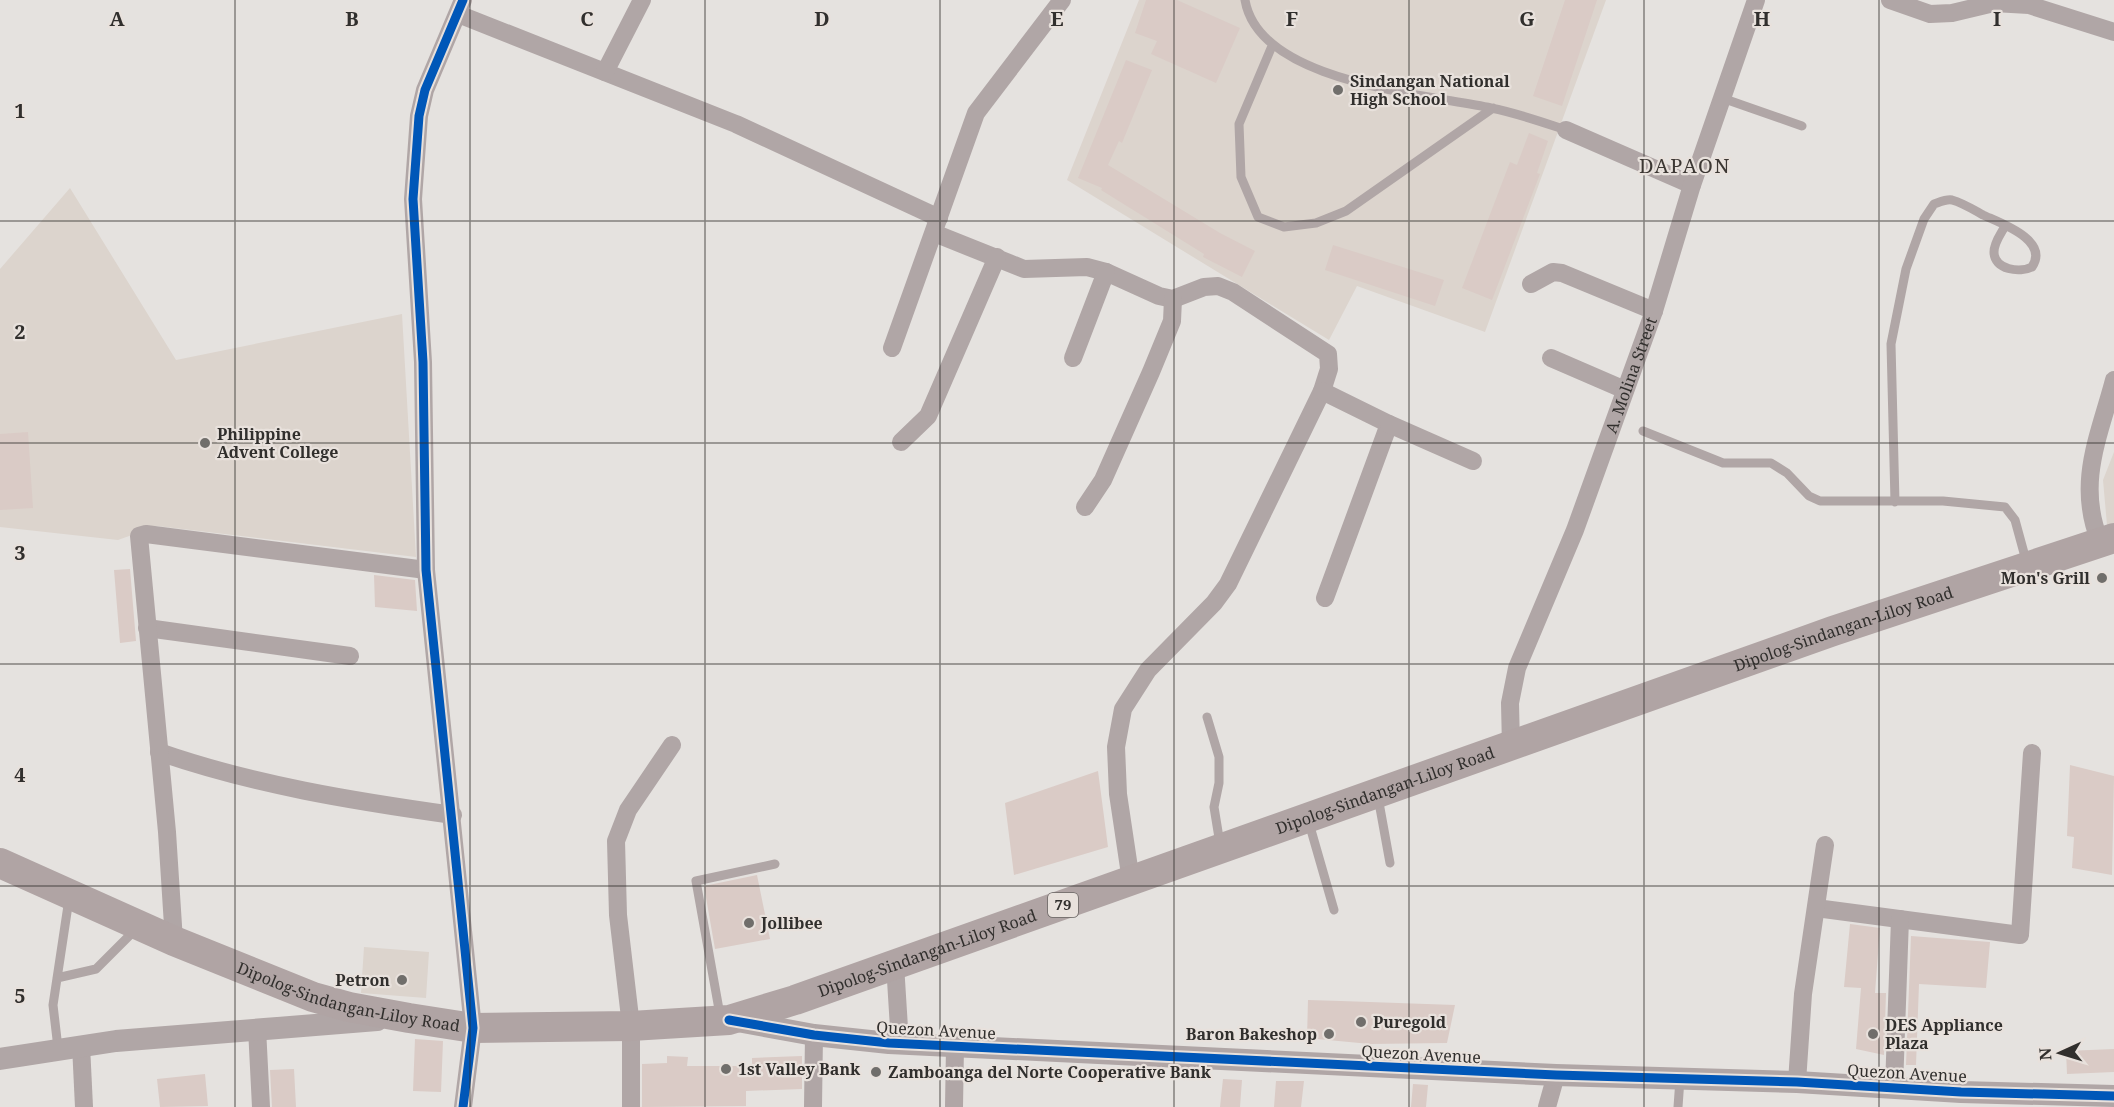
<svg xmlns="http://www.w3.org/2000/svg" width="2114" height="1107" font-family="'Noto Serif',serif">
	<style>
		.built { fill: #dcd4cd }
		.building { fill: #dacbc6 }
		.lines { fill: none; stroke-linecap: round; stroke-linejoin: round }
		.service { stroke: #b0a6a6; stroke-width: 9 }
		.minor { stroke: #b0a6a6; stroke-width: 18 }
		.tertiary { stroke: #b0a6a6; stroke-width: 22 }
		.trunk { stroke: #b0a4a4; stroke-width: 30 }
		.cycleway-casing { stroke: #e8e1dc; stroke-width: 13 }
		.cycleway { stroke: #0057b8; stroke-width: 9 }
		.grid { fill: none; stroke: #312f2d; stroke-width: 1.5; stroke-opacity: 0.55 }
		.poi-dot { fill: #706e6b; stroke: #e8e1dc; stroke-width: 2 }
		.labels { text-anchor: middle; stroke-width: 4.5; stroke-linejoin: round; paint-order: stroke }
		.shield { fill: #e8e1dc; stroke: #686462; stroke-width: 1.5 }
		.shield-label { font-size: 15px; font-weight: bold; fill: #312f2d }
		.poi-label { font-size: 16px; font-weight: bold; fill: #312f2d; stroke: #e8e1dc; text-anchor: start }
		.street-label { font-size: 16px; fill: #312f2d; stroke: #e8e1dc }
		.quarter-label { font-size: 20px; letter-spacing: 1.5px; fill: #3c3733; stroke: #e8e1dc }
		.grid-label { font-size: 20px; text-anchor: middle; font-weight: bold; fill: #312f2d; stroke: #e8e1dc; stroke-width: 4.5; stroke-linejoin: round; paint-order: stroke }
	</style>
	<rect width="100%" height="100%" fill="#e5e2df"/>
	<path class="built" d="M1139,0h467l-121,332 -128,-46 -28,54 -262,-160z
		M70,188l106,172 226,-46 14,243 -259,-31 -39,14 -118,-13v-258z
		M2114,452v71l-7,2 -4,-45z
		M364,947l65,5 -3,46 -65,-5z"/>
	<path class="building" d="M1146,0h31l63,28 -24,55 -65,-29 6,-13 -22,-8z
		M1565,0h32l-35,106 -29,-10z
		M1126,60l26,10 -30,73 -3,-2 -11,24 112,68 35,18 -13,26 -39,-20 1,-3 -103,-64 1,-2 -24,-10z
		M1529,133l19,8 -11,32 3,1 -48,126 -30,-12 48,-126 7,3z
		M1333,245l111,35 -9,26 -110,-36z
		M28,432l5,76 -33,2v-76z
		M130,569l6,72 -16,2 -6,-73z
		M374,575l41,5 2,31 -42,-4z
		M2070,765l44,11 -2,99 -40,-7 2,-31 -7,-1z
		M1098,771l10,76 -94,28 -9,-72z
		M757,875l13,64 -55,10 -11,-63z
		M1850,924l30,4 -5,65h11l-2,62 -28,-6 5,-61 -17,-1z
		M1911,936l79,6 -4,46 -67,-4 -3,81h-10z
		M1308,1000l33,1 114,4 -8,38 -77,1 -63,-6z
		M415,1039l28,2 -2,51 -28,-1z
		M2114,1049v23l-47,2 -1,-23z
		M667,1056l21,1 -1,9h65v-8l50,-2v33l-56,2v15l-104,1v-43l25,-1z
		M294,1069l2,38h-24l-2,-37z
		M205,1074l3,32 -48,1 -3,-28z
		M1223,1079l19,1 -2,27h-20z
		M1276,1081h28l-3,26h-27z
		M1413,1084l15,1 -2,22h-15z"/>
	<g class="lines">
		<path class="service" d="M1245,0c14,83 181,94 246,108 26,5 51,14 75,22
			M1272,46l-33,78 2,53 17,40 26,10 32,-4 30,-12 147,-103
			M1722,98l80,28
			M1643,431l80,32h48l16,10 22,23 11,5h123l62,6 10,13 12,44
			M1895,502l-4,-158 15,-75 18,-50 10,-15c6,-2 12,-5 18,-4 11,3 22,10 31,15 17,8 67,25 49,52 -12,6 -38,3 -38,-15 0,-10 7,-18 11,-26
			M1207,717l12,40v26l-5,24 6,37
			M1378,797l12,66
			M1309,823l25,87
			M57,978l39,-9 40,-40
			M720,1015l-24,-134 79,-17
			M58,1048l-5,-43 16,-106
			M1678,1107l2,-28"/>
		<g class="minor">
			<path d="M1890,0l40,14 22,-1 42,-10 35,2 85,27"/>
			<path d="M458,14l278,110 203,94"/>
			<path d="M605,72l37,-72"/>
			<path d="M1566,130l126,55"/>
			<path d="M934,233l90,36 63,-2 19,5 53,24 14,3 31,-12 14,-1 15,6 95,62 1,15 -7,22 -94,193 -14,19 -66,67 -25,39 -7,38 2,47 13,87"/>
			<path d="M1531,284l22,-12 9,1 92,38"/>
			<path d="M892,348l84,-235 86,-113"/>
			<path d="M1073,358l33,-86"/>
			<path d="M1551,358l74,32"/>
			<path d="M1322,391l67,33 -64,174"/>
			<path d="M1389,424l84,37"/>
			<path d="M901,442l27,-26 69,-159"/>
			<path d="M1085,507l18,-27 48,-108 21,-51 1,-22"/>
			<path d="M2100,542c-24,-59 -1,-105 14,-162"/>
			<path d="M147,628l203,28"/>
			<path id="s1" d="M1511,747l-1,-44 7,-35 58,-138 79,-219 38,-126 64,-185"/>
			<path d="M159,752c95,33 194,49 294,63"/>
			<path d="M1816,908l204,27 12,-182"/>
			<path d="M174,941l-7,-109 -28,-296 7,-2 280,36"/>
			<path d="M895,964l5,80"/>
			<path d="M257,1028l4,79"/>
			<path d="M81,1045l3,62"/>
			<path d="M1797,1082l6,-88 22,-149"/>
			<path d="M1894,1087l6,-168"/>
			<path d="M463,1107l10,-79 -47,-458 -3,-208 -10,-163 6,-83 6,-26 38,-90"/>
			<path d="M631,1107v-81l-13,-111 -2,-74 12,-31 44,-65"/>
			<path d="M813,1107l1,-72"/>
			<path d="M954,1107l1,-61"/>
			<path d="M1547,1107l9,-32"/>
		</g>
		<path class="tertiary" d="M732,1020l82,15 75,8 667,32 241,7 164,10 153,4
			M0,1059l116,-18 261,-21"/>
		<path class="trunk" id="s2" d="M0,863l174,78 139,56 36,10 60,11 64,10 158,-2 98,-6 66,-20 1038,-369 281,-93"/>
		<defs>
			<path id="cycleway" d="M729,1020l85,15 75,8 667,32 241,7 164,10 153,4
				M463,1107l10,-79 -47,-458 -3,-208 -10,-163 6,-83 6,-26 38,-90"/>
		</defs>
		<use href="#cycleway" class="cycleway-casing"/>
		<use href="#cycleway" class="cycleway"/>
	</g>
	<path class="grid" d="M235,0v1107M470,0v1107M705,0v1107M940,0v1107M1174,0v1107M1409,0v1107M1644,0v1107M1879,0v1107M0,221h2114M0,443h2114M0,664h2114M0,886h2114"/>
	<g class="poi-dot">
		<circle cx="1338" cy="90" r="6"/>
		<circle cx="205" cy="443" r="6"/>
		<circle cx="2102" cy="578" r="6"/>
		<circle cx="749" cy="923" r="6"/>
		<circle cx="402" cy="980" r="6"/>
		<circle cx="1361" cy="1022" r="6"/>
		<circle cx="1329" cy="1034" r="6"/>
		<circle cx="1873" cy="1034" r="6"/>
		<circle cx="726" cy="1069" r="6"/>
		<circle cx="876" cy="1072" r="6"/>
	</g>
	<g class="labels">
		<rect class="shield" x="1048" y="893" width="30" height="24" rx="4.5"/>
		<g class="shield-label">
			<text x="1063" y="910">79</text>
		</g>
		<g class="poi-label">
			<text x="1350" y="87">Sindangan National<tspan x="1350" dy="18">High School</tspan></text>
			<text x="217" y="440">Philippine<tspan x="217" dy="18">Advent College</tspan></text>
			<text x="2090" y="584" text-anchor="end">Mon's Grill</text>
			<text x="761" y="929">Jollibee</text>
			<text x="390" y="986" text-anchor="end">Petron</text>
			<text x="1373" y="1028">Puregold</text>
			<text x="1885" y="1031">DES Appliance<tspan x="1885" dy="18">Plaza</tspan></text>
			<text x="1317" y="1040" text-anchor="end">Baron Bakeshop</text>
			<text x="738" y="1075">1st Valley Bank</text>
			<text x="888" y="1078">Zamboanga del Norte Cooperative Bank</text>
		</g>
		<g class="street-label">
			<text dy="6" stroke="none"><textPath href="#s1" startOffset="394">A. Molina Street</textPath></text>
			<text dy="6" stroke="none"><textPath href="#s2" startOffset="1941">Dipolog-Sindangan-Liloy Road</textPath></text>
			<text dy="6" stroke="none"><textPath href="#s2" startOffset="1455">Dipolog-Sindangan-Liloy Road</textPath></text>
			<text dy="6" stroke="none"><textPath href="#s2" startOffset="969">Dipolog-Sindangan-Liloy Road</textPath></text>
			<text dy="6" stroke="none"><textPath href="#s2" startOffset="375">Dipolog-Sindangan-Liloy Road</textPath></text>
			<text transform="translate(936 1030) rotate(3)" y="6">Quezon Avenue</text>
			<text transform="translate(1421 1054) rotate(3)" y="6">Quezon Avenue</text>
			<text transform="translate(1907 1073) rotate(3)" y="6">Quezon Avenue</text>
		</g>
		<g class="quarter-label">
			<text x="1685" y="173">DAPAON</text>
		</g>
	</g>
	<g class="grid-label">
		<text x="117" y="26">A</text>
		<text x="352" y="26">B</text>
		<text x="587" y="26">C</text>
		<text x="822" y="26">D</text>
		<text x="1057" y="26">E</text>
		<text x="1292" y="26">F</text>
		<text x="1527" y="26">G</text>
		<text x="1762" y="26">H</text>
		<text x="1997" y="26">I</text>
		<text x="20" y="118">1</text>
		<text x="20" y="339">2</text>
		<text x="20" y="560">3</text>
		<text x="20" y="782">4</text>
		<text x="20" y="1003">5</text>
	</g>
	<g transform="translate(2060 1053) rotate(266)" stroke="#e8e1dc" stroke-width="4.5" paint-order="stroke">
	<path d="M0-4.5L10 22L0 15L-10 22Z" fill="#312f2d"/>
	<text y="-9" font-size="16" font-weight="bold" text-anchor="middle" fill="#312f2d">N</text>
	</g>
</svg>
